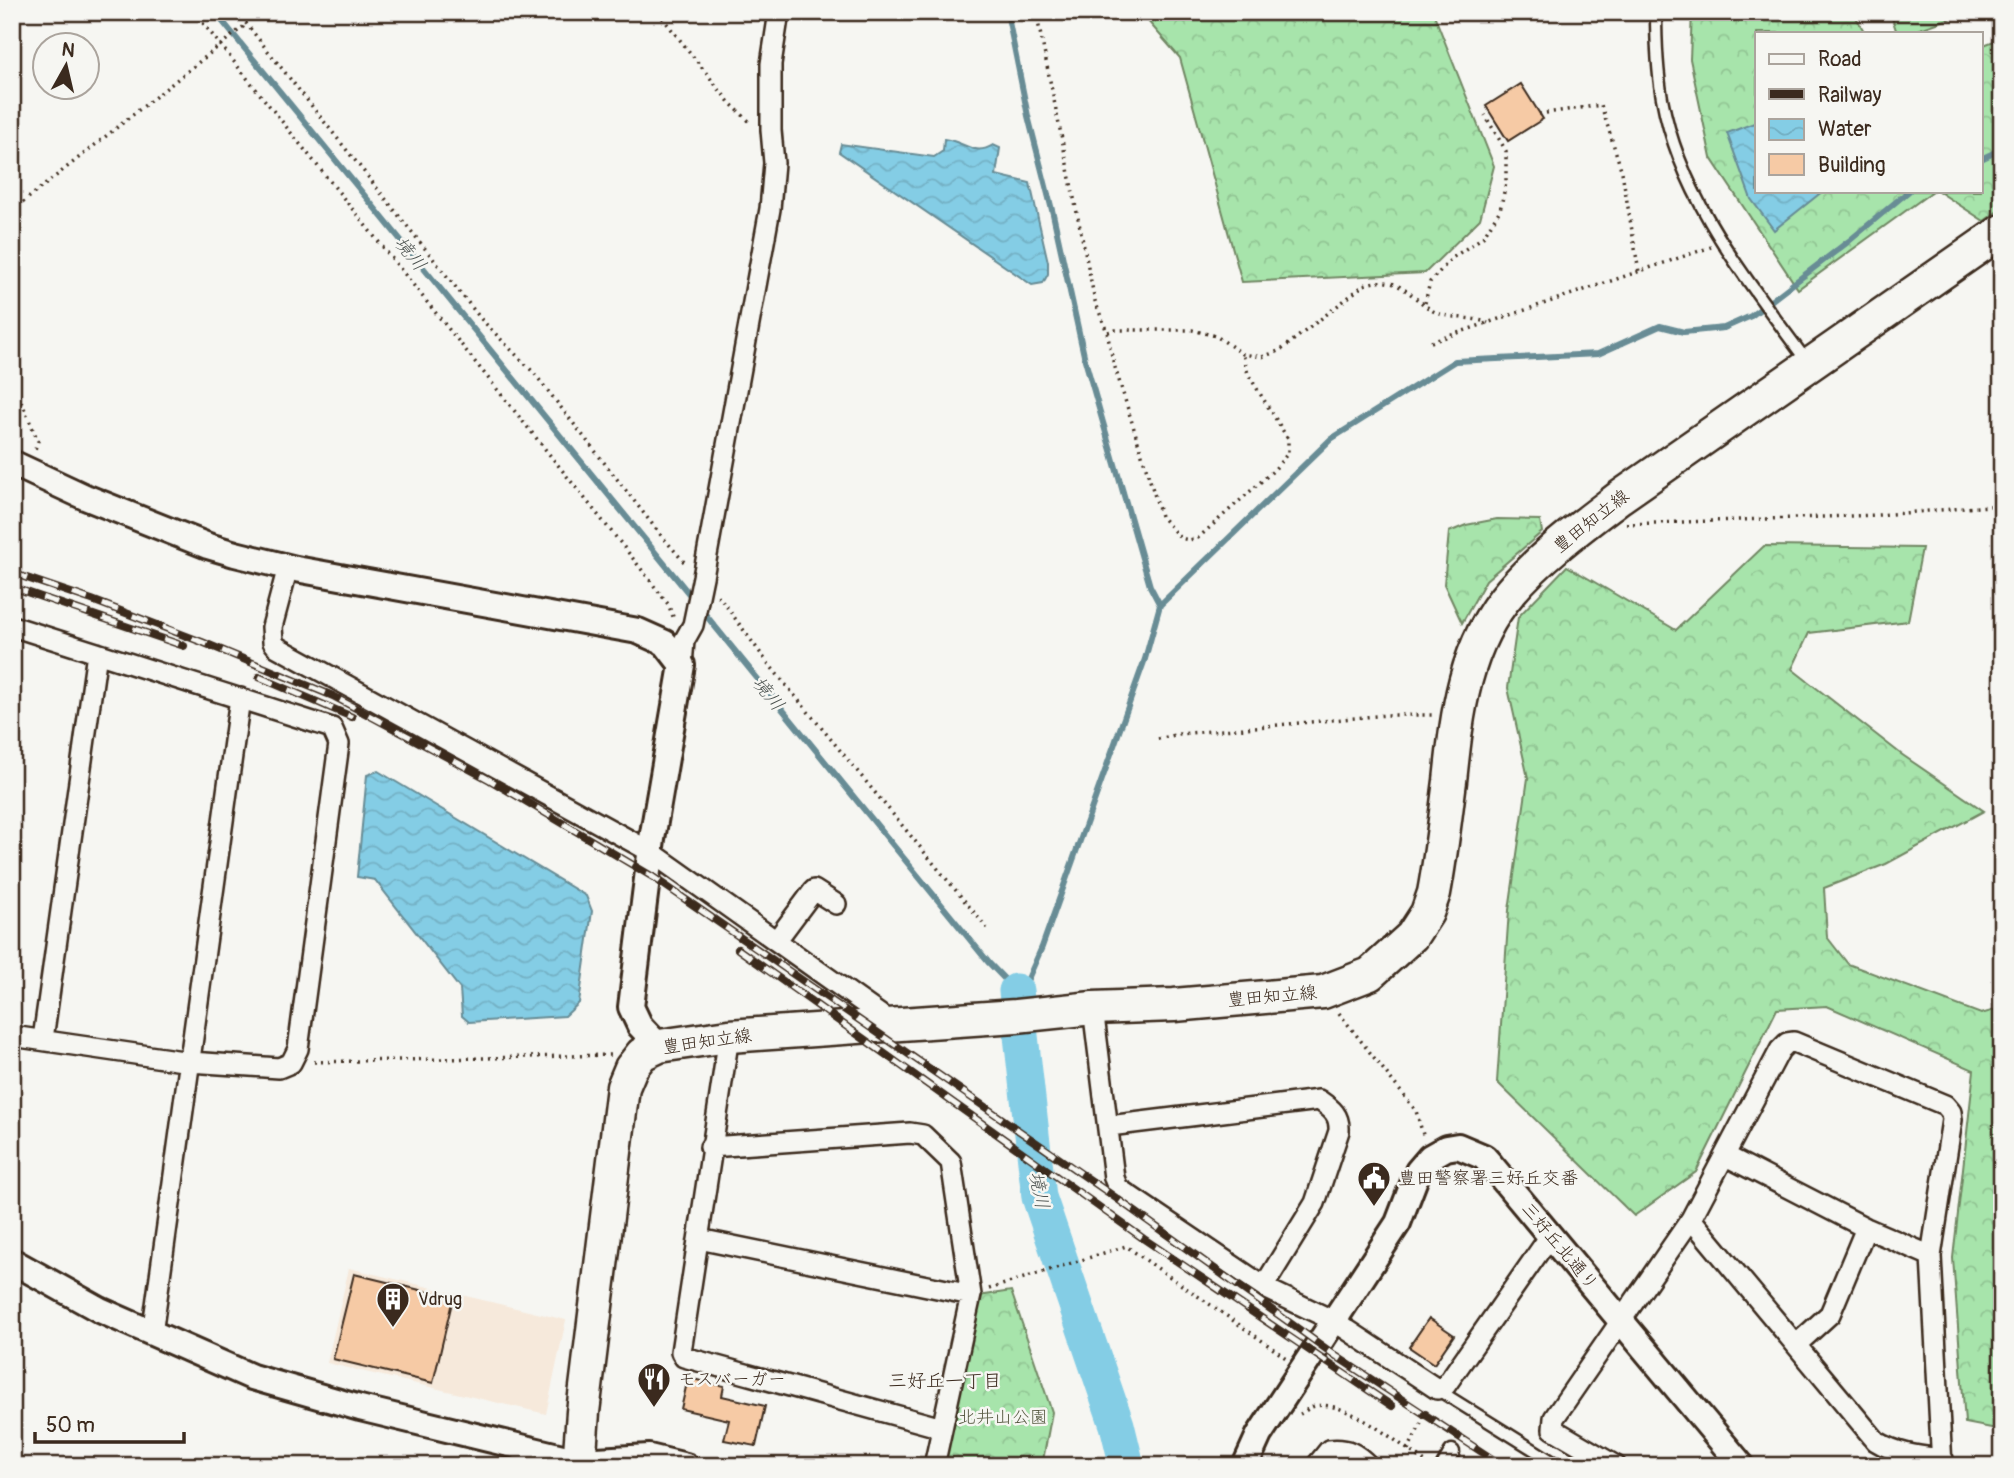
<svg xmlns="http://www.w3.org/2000/svg" width="2014" height="1478" font-family="Pangolin,'Klee One',sans-serif">
	<style>
		.built { fill: #f6e9db }
		.grass { fill: #a7e4ab; stroke: #718764; stroke-width: 2 }
		.forest { fill: url(#forest-crowns); stroke: #718764; stroke-width: 2 }
		.water { fill: url(#water-waves); stroke: #678c95; stroke-width: 2 }
		.lines { fill: none; stroke-linecap: round; stroke-linejoin: round }
		.stream { stroke: #678c95; stroke-width: 6 }
		.river { stroke: #84cde5; stroke-width: 35 }
		.building { fill: #f6caa5; stroke: #3b2a1e; stroke-width: 2 }
		.service-casing { stroke: #3b2a1e; stroke-width: 15 }
		.pedestrian-casing { stroke: #3b2a1e; stroke-width: 19 }
		.minor-casing { stroke: #3b2a1e; stroke-width: 24 }
		.tertiary-casing { stroke: #3b2a1e; stroke-width: 30 }
		.primary-casing { stroke: #3b2a1e; stroke-width: 37 }
		.path { stroke: #3b2a1e; stroke-width: 3.5; stroke-dasharray: 2 5; stroke-linecap: butt }
		.service { stroke: #f6f6f2; stroke-width: 10 }
		.pedestrian { stroke: #f6f6f2; stroke-width: 14 }
		.minor { stroke: #f6f6f2; stroke-width: 19 }
		.tertiary { stroke: #f6f6f2; stroke-width: 24 }
		.primary { stroke: #f6f6f2; stroke-width: 32 }
		.rail-casing { stroke: #3b2a1e; stroke-width: 8 }
		.rail { stroke: #f6f6f2; stroke-width: 5; stroke-dasharray: 16; stroke-linecap: butt }
		.labels { text-anchor: middle; stroke-width: 5; stroke-linejoin: round; paint-order: stroke }
		.street-label { font-size: 18px; fill: #3b2a1e; stroke: #f6f6f2 }
		.poi-label { font-size: 18px; fill: #3b2a1e; stroke: #f6f6f2; text-anchor: start }
		.park-label { font-size: 18px; fill: #565841; stroke: #f6f6f2 }
		.water-label { font-size: 19px; font-style: italic; fill: #4d5350; stroke: #f6f6f2 }
		.neighbourhood-label { font-size: 19px; fill: #3b2a1e; stroke: #f6f6f2 }
	</style>
	<defs>
		<pattern id="forest-crowns" width="20" height="18" patternUnits="userSpaceOnUse" patternTransform="scale(1.75)"><rect width="20" height="18" fill="#a7e4ab"/><path d="M2 6a3 3 0 1 1 6 0M12 15a3 3 0 1 1 6 0" fill="none" stroke="#91c493"/></pattern>
		<pattern id="water-waves" width="16" height="10" patternUnits="userSpaceOnUse" patternTransform="scale(1.75)"><rect width="16" height="10" fill="#84cde5"/><path d="M0 5q4-4 8 0t8 0" fill="none" stroke="#73b0c4"/></pattern>
	</defs>
	<rect width="100%" height="100%" fill="#f6f6f2"/>
	<filter id="ink" filterUnits="userSpaceOnUse"><feTurbulence type="fractalNoise" baseFrequency=".0143" numOctaves="2"/><feDisplacementMap in="SourceGraphic" scale="14" xChannelSelector="R" yChannelSelector="G"/><feConvolveMatrix kernelMatrix="1 2 1 2 8 2 1 2 1" color-interpolation-filters="sRGB"/></filter>
	<g filter="url(#ink)">
		<path class="built" d="M349,1268l217,52 -20,94 -219,-51z"/>
		<path class="grass" d="M1890,12h78l-59,21h-12z"/>
		<path class="forest" d="M1140,12h293l61,154 -14,53 -55,54 -183,9 -62,-224z
			M1692,12h161l12,21h-108v158h176l-135,98 -87,-131 -21,-99z
			M2002,38v170l-18,13 -46,-30h43v-145z
			M1497,519l43,1 2,12 -56,48 -24,43 -18,-39 5,-52 17,-7z
			M1764,546l158,2 -14,73 -99,12 -17,36 109,85 83,57 -98,53 -62,24 3,49 21,27 133,50 21,-6v422l-37,-7 -12,-165 21,-188 -147,-64 -50,3 -81,163 -62,44 -137,-134 12,-172 19,-132 -20,-90 10,-71 49,-51 109,64z
			M1011,1291l41,121 -10,54h-99l36,-170z"/>
		<path class="water" d="M1757,122v69h66l-49,39 -23,-31 -24,-66z
			M944,139c20,2 30,18 49,6l7,3 -4,27 34,8 18,79v12l-5,9 -11,2 -193,-133 2,-8 93,13 9,-6z
			M378,771l208,125 6,15 -13,92 -14,13 -96,6 -7,-6 -2,-27 -85,-109 -18,-3 10,-102z"/>
		<g class="lines">
			<path class="stream" d="M215,12l479,588
				M1007,12l21,104 25,98 32,146 65,226 10,19
				M1981,159l21,-10
				M700,608l289,355 27,28 11,-10 15,-34 103,-288 15,-54 171,-166 124,-78 143,-7 62,-28 24,6 40,-4 27,-12 98,-75 60,-50"/>
			<path class="river" d="M1016,991l23,206 78,228 10,41"/>
		</g>
		<path class="building" d="M1521,84l22,35 -35,22 -22,-35z
			M354,1274l99,24 -20,85 -100,-24z
			M1429,1318l25,17 -20,29 -25,-17z
			M688,1378l36,8 -2,10 43,10 -9,40 -32,-6 5,-20 -48,-11z"/>
		<g class="lines">
			<defs>
				<path id="service" d="M1656,12c0,29 1,57 6,86 18,101 87,184 146,265
					M1438,1390l122,76"/>
				<path id="pedestrian" d="M1444,1466l8,-14"/>
				<path id="minor" d="M288,567l-16,60 1,15 4,5 374,205 242,172
					M12,626l320,102 7,16 -41,305 -7,14 -12,5 -89,-6 -178,-26
					M682,665l2,-24 9,-16 10,-48 67,-368 4,-46 -3,-33v-66l8,-52
					M776,941l38,-51 22,14
					M1093,1008l21,170 4,10 151,102 65,31 103,68 9,-4 104,-149
					M729,1036l-48,316 3,5 258,71
					M43,1039l54,-386
					M1109,1126l210,-26c13,9 21,15 20,31l-24,72 -51,83
					M710,1147l200,-14 13,2 28,27 20,133 -37,171
					M1726,1156l140,72 65,28
					M1691,1219l185,222c21,13 42,15 67,18
					M699,1239l272,56
					M152,1334l88,-636
					M1797,1344l33,-30 36,-86
					M1316,1466l13,-16c19,-2 27,3 40,16
					M1616,1466l-63,-37 1,-11 137,-199 89,-169 7,-7 7,-1 151,63 6,7 1,8 -21,136 11,210"/>
				<path id="tertiary" d="M12,463l73,34 123,49 27,8 61,15 342,62 27,12 17,22 -30,174 -21,168 9,19 19,20
					M12,1261l88,49 152,67 108,31 219,53 10,5
					M579,1461l70,-4 37,9
					M1245,1466l14,-31 139,-212 20,-52 12,-14 16,-9 12,-2 26,11 7,8 251,301"/>
				<path id="primary" d="M579,1466l4,-54 40,-325 8,-19 11,-14 17,-8 70,-10 287,-20 77,-8 81,-3 149,-13 47,-18 42,-38 15,-23 7,-20c7,-37 11,-74 16,-112 7,-67 14,-136 61,-190 31,-36 71,-65 109,-94l382,-266"/>
			</defs>
			<use href="#service" class="service-casing"/>
			<use href="#pedestrian" class="pedestrian-casing"/>
			<use href="#minor" class="minor-casing"/>
			<use href="#tertiary" class="tertiary-casing"/>
			<use href="#primary" class="primary-casing"/>
			<path class="path" d="M194,12l441,549 33,43 6,15
				M237,12l244,307 53,54 126,161 25,29
				M658,12l71,90 22,21
				M1036,12l59,289 12,31 6,29 48,155 19,22 9,2 9,-2 76,-68 14,-17v-14l-40,-65 -5,-20
				M1539,114l62,-9 21,67 17,100
				M12,211l231,-184 2,-5 15,-10
				M1425,303l5,-21 22,-24 31,-21 17,-27 6,-27v-32l-21,-36
				M1108,332l8,-2h76l24,6 27,18 19,3 19,-7 83,-65c33,-12 45,11 69,26 17,9 38,5 55,12
				M1431,342l280,-95
				M12,392l7,4 19,45 -4,11
				M1626,524l253,-9 123,-10
				M718,595l49,67 220,266
				M1158,739l21,-5 208,-19h47
				M1339,1013l77,98 8,27
				M314,1062l297,-7
				M989,1289l137,-43c53,38 108,74 160,112
				M1300,1414c4,-2 10,-7 15,-8 31,-7 87,40 113,58
				M1408,1450l21,-43"/>
			<use href="#service" class="service"/>
			<use href="#pedestrian" class="pedestrian"/>
			<use href="#minor" class="minor"/>
			<use href="#tertiary" class="tertiary"/>
			<use href="#primary" class="primary"/>
			<defs>
				<path id="rail" d="M12,573l80,27 110,42 131,54 157,84 163,97 456,316 227,163 167,110
					M12,587l172,59
					M259,677l93,40
					M738,949l406,290 248,167"/>
			</defs>
			<use href="#rail" class="rail-casing"/>
			<use href="#rail" class="rail"/>
		</g>
	</g>
	<defs>
		<symbol id="civic-pin" viewBox="-11 -11 22 30"><path d="M0 17L-7.5 6A9.5 9.5 0 1 1 7.5 6Z" fill="#3b2a1e" stroke="#f6f6f2"/><path d="M-.6-6.5H3V-4.5H.6V-3L4-1V1h2V6H-6V1h2V-1L-.6-3ZM-1.2 2.5V6h2.4V2.5Z" fill="#fff"/></symbol>
		<symbol id="building-pin" viewBox="-11 -11 22 30"><path d="M0 17L-7.5 6A9.5 9.5 0 1 1 7.5 6Z" fill="#3b2a1e" stroke="#f6f6f2"/><path d="M-4-6H4V6H1V3H-1V6H-4ZM-2.5-4.3h1.7v1.8h-1.7ZM.8-4.3h1.7v1.8H.8ZM-2.5-1h1.7V.8h-1.7ZM.8-1h1.7V.8H.8Z" fill="#fff"/></symbol>
		<symbol id="restaurant-pin" viewBox="-11 -11 22 30"><path d="M0 17L-7.5 6A9.5 9.5 0 1 1 7.5 6Z" fill="#3b2a1e" stroke="#f6f6f2"/><path d="M-5-6h1v4h1v-4h1v4h1v-4h1v5L-1.5 .5V6h-2V.5L-5-1ZM5-6V6H3V1.5H1.5Q1.5-4 5-6Z" fill="#fff"/></symbol>
	</defs>
	<g fill-rule="evenodd">
		<use href="#civic-pin" x="1355" y="1159" width="38" height="52"/>
		<use href="#building-pin" x="374" y="1280" width="38" height="52"/>
		<use href="#restaurant-pin" x="635" y="1360" width="38" height="52"/>
	</g>
	<g class="labels">
		<g class="street-label">
			<text transform="translate(1591 521) rotate(-38)" y="6">豊田知立線</text>
			<text transform="translate(1272 996) rotate(-5)" y="6">豊田知立線</text>
			<text transform="translate(707 1041) rotate(-8)" y="6">豊田知立線</text>
			<text transform="translate(1560 1246) rotate(50)" y="6">三好丘北通り</text>
		</g>
		<g class="poi-label">
			<text x="1398" y="1184">豊田警察署三好丘交番</text>
			<text x="418" y="1305">Vdrug</text>
			<text x="678" y="1385">モスバーガー</text>
		</g>
		<g class="park-label">
			<text x="1003" y="1423">北井山公園</text>
		</g>
		<g class="water-label">
			<text transform="translate(411 253) rotate(51)" y="7">境川</text>
			<text transform="translate(769 693) rotate(51)" y="7">境川</text>
			<text transform="translate(1040 1190) rotate(79)" y="7">境川</text>
		</g>
		<g class="neighbourhood-label">
			<text x="945" y="1387">三好丘一丁目</text>
		</g>
	</g>
	<rect width="2014" height="1478" fill="none" stroke="#f6f6f2" stroke-width="42"/>
	<rect x="21" y="21" width="1972" height="1436" fill="none" stroke="#3b2a1e" stroke-width="2.5" filter="url(#ink)"/>
	<rect x="1755" y="32" width="228" height="161" fill="#f6f6f2" stroke="#aba49d" stroke-width="2"/>
	<rect x="1769" y="54" width="35" height="10" fill="#f6f6f2" stroke="#aba49d" stroke-width="2"/>
	<text x="1818" y="66" font-size="21" fill="#3b2a1e">Road</text>
	<rect x="1769" y="89" width="35" height="10" fill="#3b2a1e" stroke="#aba49d" stroke-width="2"/>
	<text x="1818" y="102" font-size="21" fill="#3b2a1e">Railway</text>
	<rect x="1769" y="119" width="35" height="21" fill="url(#water-waves)" stroke="#aba49d" stroke-width="2"/>
	<text x="1818" y="136" font-size="21" fill="#3b2a1e">Water</text>
	<rect x="1769" y="154" width="35" height="21" fill="#f6caa5" stroke="#aba49d" stroke-width="2"/>
	<text x="1818" y="172" font-size="21" fill="#3b2a1e">Building</text>
	<g transform="translate(66 66) rotate(8)"><circle r="33" fill="#f6f6f2" stroke="#aba49d" stroke-width="2"/>
	<path d="M0-5L12 26L0 18L-12 26Z" fill="#3b2a1e"/>
	<text y="-10" font-size="19" font-weight="bold" text-anchor="middle" fill="#3b2a1e">N</text>
	</g>
	<path d="M35 1432v10h149v-10" fill="none" stroke="#3b2a1e" stroke-width="3.5"/>
	<text x="46" y="1432" font-size="21" fill="#3b2a1e" stroke="#f6f6f2" stroke-width="5" paint-order="stroke">50 m</text>
</svg>
